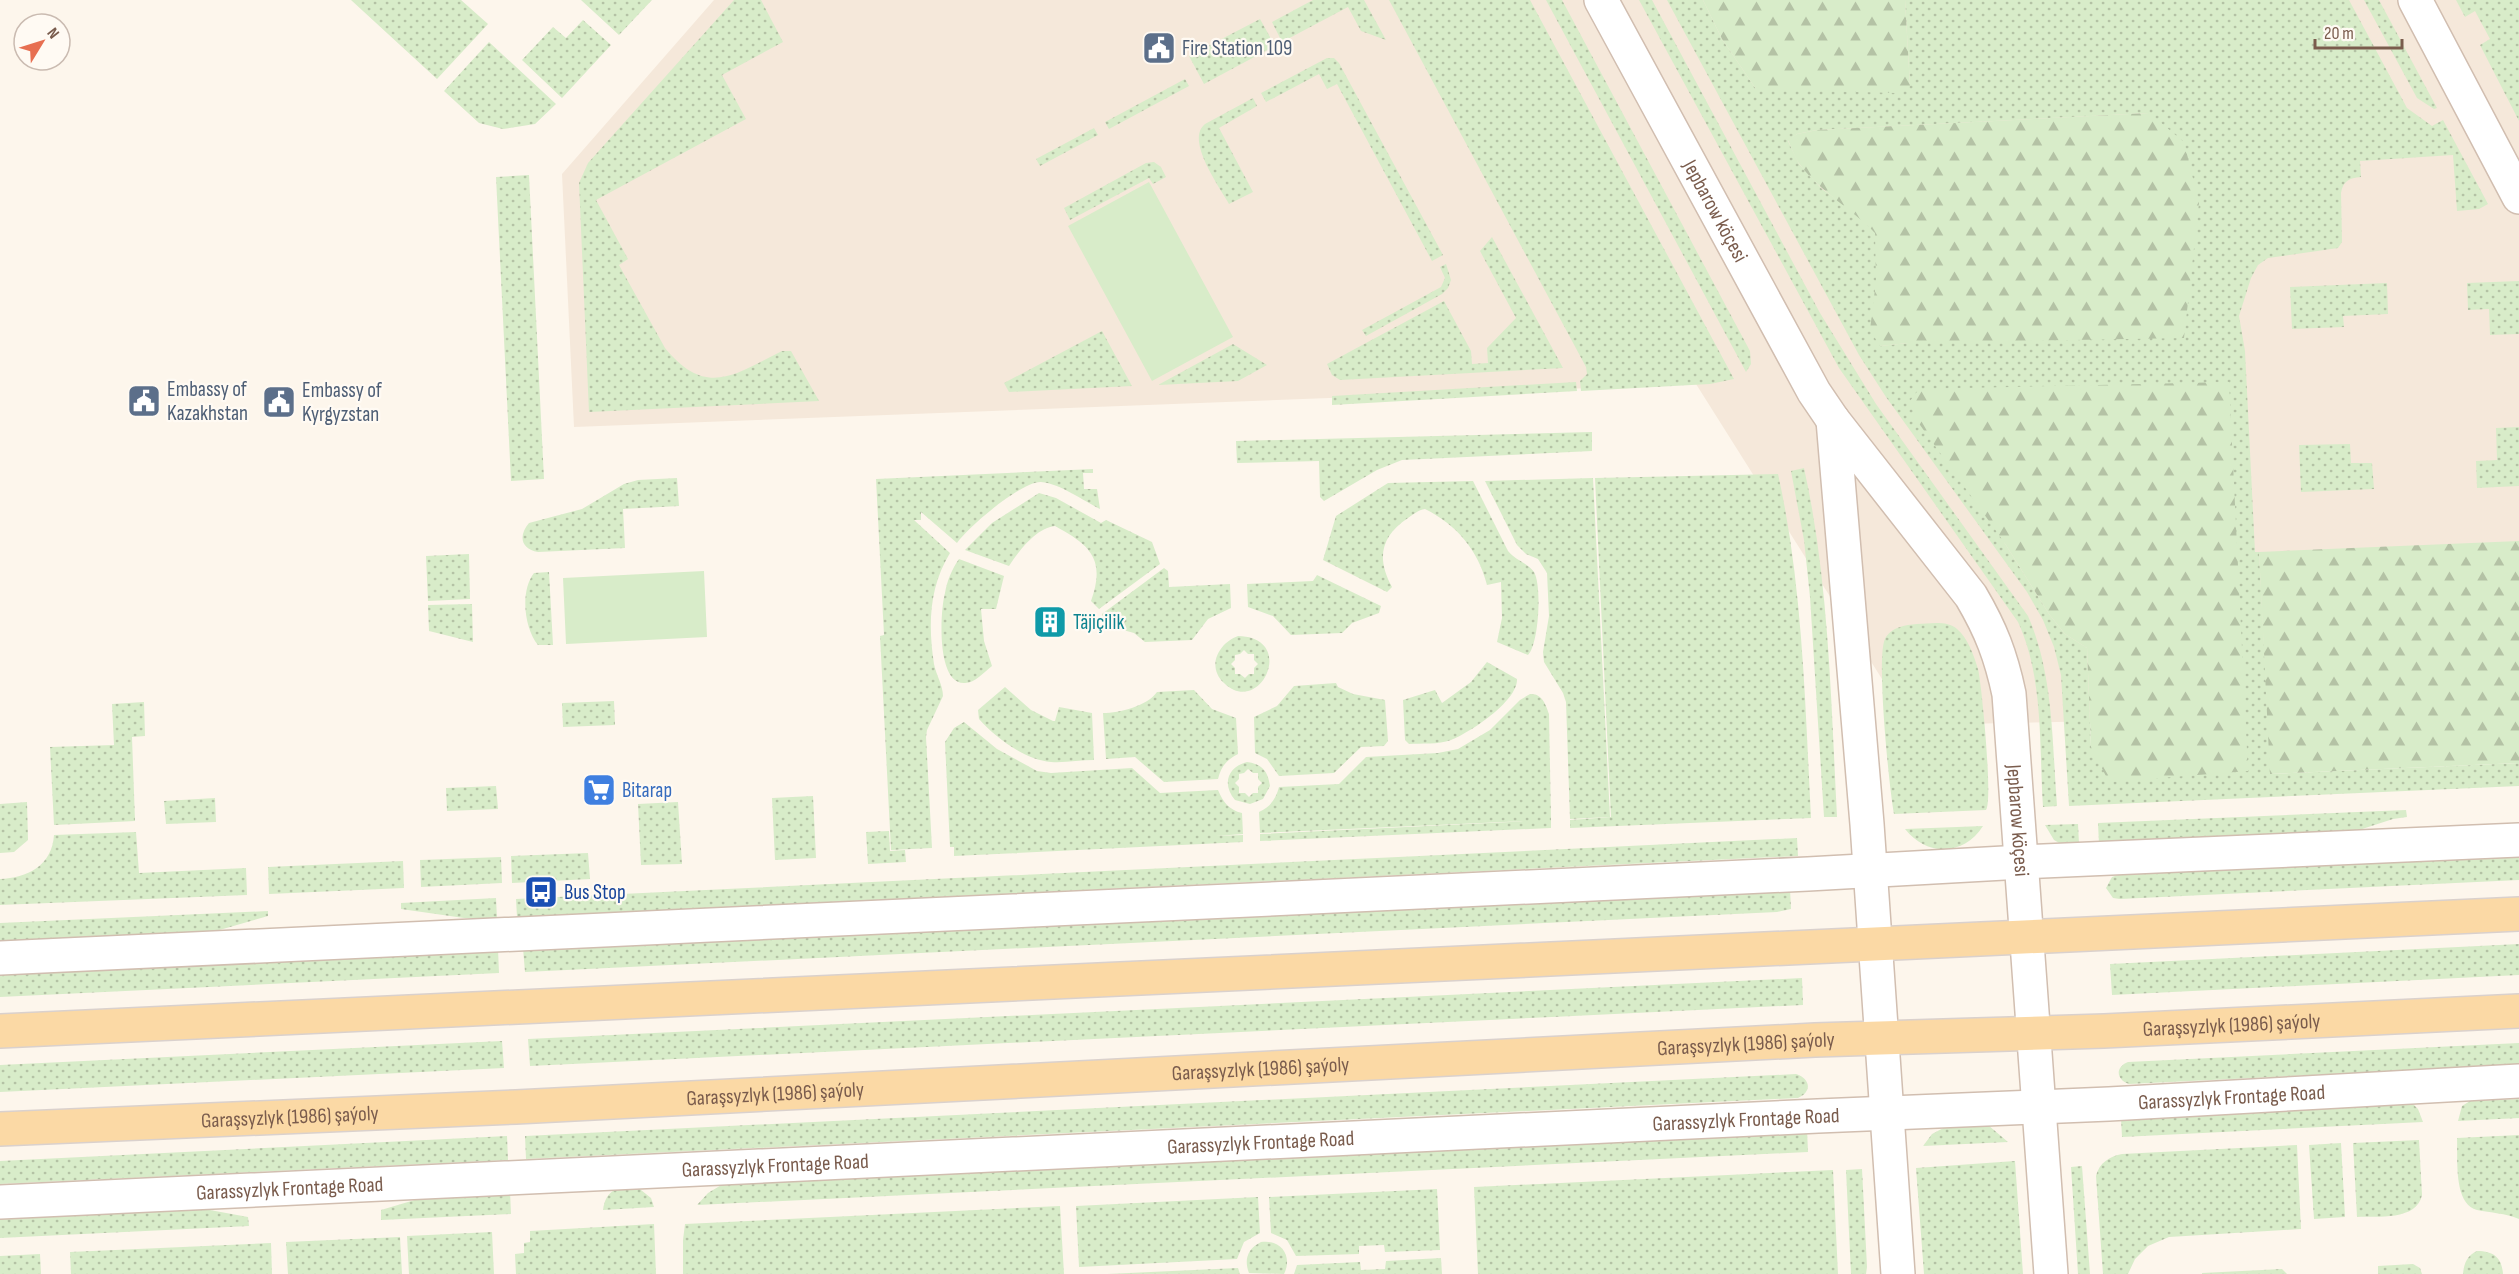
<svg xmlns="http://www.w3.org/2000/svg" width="2519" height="1274" font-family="'Sofia Sans Condensed',sans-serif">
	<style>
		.residential { fill: #f5e8da }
		.grass { fill: url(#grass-dots); fill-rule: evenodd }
		.forest { fill: url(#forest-firs) }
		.garden { fill: #d8ecc9 }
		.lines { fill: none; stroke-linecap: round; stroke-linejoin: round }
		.minor-casing { stroke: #d1beb0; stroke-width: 36 }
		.major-casing { stroke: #dad1cd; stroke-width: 36 }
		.minor { stroke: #fff; stroke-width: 33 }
		.major { stroke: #fbd9a5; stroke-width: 33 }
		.labels { text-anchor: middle; stroke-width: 4.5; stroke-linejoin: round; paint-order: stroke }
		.service-label { font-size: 21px; fill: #4e5e75; stroke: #fffaf3; text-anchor: start }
		.street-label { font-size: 21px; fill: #7a5c4d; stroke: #fffaf3 }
		.culture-label { font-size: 21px; fill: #0d838f; stroke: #fffaf3; text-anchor: start }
		.shop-label { font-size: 21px; fill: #366cbe; stroke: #fffaf3; text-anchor: start }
		.transit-label { font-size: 21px; fill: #164399; stroke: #fffaf3; text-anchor: start }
	</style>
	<defs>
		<pattern id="grass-dots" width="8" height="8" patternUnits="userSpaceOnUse" patternTransform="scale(1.5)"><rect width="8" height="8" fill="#d8ecc9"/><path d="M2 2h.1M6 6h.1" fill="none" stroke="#b4c2a5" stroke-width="1.8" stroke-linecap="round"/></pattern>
		<pattern id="forest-firs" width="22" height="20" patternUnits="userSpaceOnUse" patternTransform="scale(1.5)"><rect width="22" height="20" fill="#d8ecc9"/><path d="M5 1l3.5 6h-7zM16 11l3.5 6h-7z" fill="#b4c2a5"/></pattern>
	</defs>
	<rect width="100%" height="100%" fill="#fdf6ec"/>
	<path class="residential" d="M714,0h1805v713l-608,12 -215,-341 -1122,43 -12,-253z"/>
	<path class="grass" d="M351,0h110l27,24 -51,55z
		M581,0h71l-33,35z
		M734,0h27l22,42 -61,33 24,44 -150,81 32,59 -9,6 46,83c41,50 69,27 117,3h9l28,50 -230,11 -10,-229 9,-20z
		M1313,0h51l22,40 -25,-9 -13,-24 -66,35 -10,-20z
		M1389,0h141l204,379 -24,5 -129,7 -1,-10 7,-7 -1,-7z
		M1546,0h16l188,351 1,13 -5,8z
		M1639,0h13l168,313 56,91 152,212c26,60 24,127 29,190l-14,1c-4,-60 1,-129 -25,-185l-179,-254z
		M1667,0h36l19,39 34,50 154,-3 -5,-86h444l58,108 25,18 11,-6 45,84 -9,5 -22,2 -4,-56 -93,6 1,16c-12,1 -18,4 -20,16l1,49 -4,6 -70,10 -10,7 -7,13 -12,38 6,35 10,201h4l12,222 248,-11v23l-450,20 -8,-131 -7,-28 -11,-27 -16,-28 -141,-195 -27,-42zM2149,113l-241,230 -28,3 -4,-113 -22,-21 -32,-23 -23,-25 -11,-23 9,-7 20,-4zM2004,542l244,229 -157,-24 -4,-99 -22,-14 -16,-20z
		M2364,0h15l58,108 -3,1 -17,-11z
		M2456,0h63v121l-39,-76 10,-6 -15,-28 -10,6z
		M1260,19l15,27 -71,38 -15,-28z
		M583,20l28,25 -49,53 -40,-38 31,-33 13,11z
		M489,42l67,62 -21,20 -32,5 -24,-6 -35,-32z
		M1334,58l5,5 104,192 -11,6 -95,-177 -10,5 -8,-15 -53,28 -5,-9 66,-35z
		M1185,79l4,7 -80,43 -4,-7z
		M1253,98l4,8 -38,22 34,64 -24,12c-10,-18 -44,-64 -24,-80z
		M1094,128l4,7 -58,31 -4,-7z
		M1154,162l7,5 5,10 -13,7 -4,-6 -79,42 -6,-12 82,-45z
		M529,175l15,304 -33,2 -15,-304z
		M1492,237l71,131 -223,12 -8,-5 -5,-11 117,-63 27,50 1,13 16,-1 -1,-15 29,-30 -36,-67z
		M1446,264l5,16 -3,8 -6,6 -76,42 -4,-6 79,-43 4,-9 -5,-11z
		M2519,281v53l-29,1 -1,-26 -21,1 -1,-27z
		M2387,283l1,31 -45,2 1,11 -52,2 -2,-42z
		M1102,331l30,55 -123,6 -5,-9z
		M1233,344l34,21 -29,16 -80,4z
		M1576,382l1,9 -245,14v-9z
		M2519,427v59l-42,2 -1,-27 21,-1 -1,-32z
		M1592,432v19l-190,9 -25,10 -53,31 -4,-4 -1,-36 -82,2 -1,-22z
		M2350,444l1,19h21l2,26 -73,3 -2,-47z
		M1804,468c25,112 27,234 33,349h-13l-14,-220 -6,-57 -13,-69z
		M1093,469v4h-10l1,16h13l3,20c-18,-9 -39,-25 -59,-27 -19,-1 -73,45 -84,61l-36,-31v8h-7l36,33c-21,34 -22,72 -16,111 2,11 9,21 9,32l-16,34 -1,7 6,111 -41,2 -11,-214 4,-1 -8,-156z
		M1778,474c25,112 27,230 33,344l-241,10v-8l41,-3 -16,-339z
		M677,478l2,28 -56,3 2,39 -87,4c-17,-3 -20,-16 -9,-29l53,-14 42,-25 14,-4z
		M1593,478l17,339 -40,2 -4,-117 -3,-9 -19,-31 -1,-10 6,-36 -2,-43 -9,-14 -12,-5 -9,-9 -32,-64z
		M1473,481l35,70c7,9 20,12 26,21 8,13 5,72 -6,83l-31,-13 5,-24 -1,-36 -14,3c-9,-35 -30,-60 -62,-76 -7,1 -11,5 -17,9 -27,18 -32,40 -16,69l-5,5 -64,-32 13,-44 52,-33z
		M1039,493l17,5 45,25 5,-3 46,22 8,22 -61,45 -8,-8c15,-42 -1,-56 -36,-75 -19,2 -36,25 -46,40l-44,-16 27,-27z
		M469,554l1,45 -42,2 -2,-45z
		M959,559l45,17 -8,33h-15l3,32 8,25c-8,6 -17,17 -27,17 -29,2 -25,-72 -20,-90 2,-12 7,-24 14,-34z
		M1164,568l4,3 1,16 61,-3 1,24 -23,11 -16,21 -47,2 -11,-9 -29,-8 -3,-11z
		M549,572l4,73h-15c-14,-17 -18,-54 -4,-72z
		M1317,575l64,31 -2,7 -27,10 -10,10 -51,2 -18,-19 -25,-9 -1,-23 66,-3z
		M472,604l1,38 -44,-11 -1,-26z
		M1917,624c12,0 30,-4 40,5 11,9 17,27 21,40 4,17 15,133 8,141l-92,4c-5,-27 -18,-157 -9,-175 6,-12 20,-14 32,-15z
		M1238,636c60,1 22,82 -14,47 -18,-17 -5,-40 14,-47zM1244,650l4,4h6v6l4,4 -4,4v6h-5l-4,4 -5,-4h-5v-6l-4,-4 4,-4v-5l5,-1z
		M1487,662l30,17c1,22 -48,54 -66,61 -13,5 -29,3 -42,4l-4,-4 -2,-40 32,-10 7,13 29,-21z
		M1336,683l2,4 15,7 32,6 3,41 -4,5 -23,1 -27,26 -55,3 -12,-17 -12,-6 -1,-36 23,-11 17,-20z
		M1005,687l26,23 22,11h2l4,-14 33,6 2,47c-14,0 -29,3 -43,2 -26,-2 -55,-24 -72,-43l-1,-9z
		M1194,690l18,19 24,9 2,36c-12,6 -17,13 -20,25l-54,3 -29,-25 -29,2 -3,-46c17,0 44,-7 54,-21z
		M1530,694c12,-1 16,11 19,20l2,106 -291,13 -1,-21c11,-5 17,-13 20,-25l60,-3 27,-27 72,-4 20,-4 32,-19 30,-30z
		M614,701l1,24 -52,2 -1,-24z
		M144,702l1,34 -13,1 3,84 -81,4 -4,-78 64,-2 -2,-41z
		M964,722l33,27 40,22 14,2 81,-5 28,25 58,-3c5,12 11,20 24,23l1,21 -27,2 27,-1v7l-289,14v-9h-4l-5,-105 9,-14z
		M1247,762c15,2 21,9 23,24l-7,13 -13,5 -15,-4c-13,-15 -8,-33 12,-38zM1248,769l5,4h5v6l4,4 -4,4v6h-5l-4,4 -4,-4h-6v-6l-4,-4 4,-4v-5l5,-1z
		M496,786l2,23 -51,2 -1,-23z
		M813,796l3,62 -41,2 -3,-62z
		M215,798l1,24 -50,2 -2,-23z
		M27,802l1,38 -14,12 -14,1v-49z
		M678,802l4,62 -41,1 -3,-61z
		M2406,810l1,7 -14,2 -37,12 -257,13 -1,-21z
		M1551,820v8l-291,13v-7z
		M2078,824l1,20h-18l-7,-4 -9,-15z
		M1983,826c-19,30 -56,31 -78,3z
		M889,831l1,20 15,-1 1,12 -38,2 -2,-32z
		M136,832l3,41 107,-5 1,27 -247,10v-26c27,-1 52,-13 54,-44z
		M1797,838l1,18 -1281,61 -1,-18z
		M588,853l2,26 -78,4 -1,-27z
		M2519,855v25l-399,19 -7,-1 -7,-10 6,-11 6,-2z
		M501,857l1,26 -81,4 -1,-27z
		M403,861l1,27 -135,6 -1,-27z
		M1790,889l1,20 -14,3 -1252,60 -2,-24z
		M496,898l1,21 -33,-1 -63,-9v-6z
		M268,911v5l-52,15 -24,3 -192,9v-20z
		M2519,944v31l-407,20 -2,-31z
		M498,949l1,24 -499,24v-24z
		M1802,978l1,27 -1273,61 -2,-27z
		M502,1041l2,27 -504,24v-27z
		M2519,1043v22l-390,19c-13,-4 -14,-17 -1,-22z
		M1796,1074c15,5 16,18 2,24l-1272,61 -1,-23z
		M2519,1099v19l-61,3 4,-15 8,-5z
		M2413,1104l5,5 5,13 -301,15 -1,-19z
		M1953,1123l35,2 20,17 -85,4 9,-12z
		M1807,1129l1,23 -1111,53 11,-12 15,-9z
		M2519,1135v84c-14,-6 -28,-6 -42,-9 -24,-6 -19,-52 -20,-72z
		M507,1136l1,24 -508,24v-23z
		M2419,1140l3,55c-5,26 -45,21 -65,22l-4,-74z
		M2341,1143l4,74 -31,2 -5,-74z
		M2297,1145l4,84 -132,8 -21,9 -13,13 -7,15h-25l-7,-98c3,-13 14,-20 26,-22z
		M2015,1161l8,113h-99l-8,-106z
		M2082,1166l8,108h-12l-7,-107z
		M1862,1169l5,98 -1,7h-15l-5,-104z
		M1833,1170l5,104h-360l-4,-87z
		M636,1186l15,12 3,9 -51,3c3,-21 15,-23 33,-24z
		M1437,1189l3,61 -55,2 -1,-7 -25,1v8l-63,2 -9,-16 -16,-7 -2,-36z
		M510,1191l1,23 -130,6v-10l54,-16z
		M1258,1197l2,36 -16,9 -7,17 -158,8 -3,-61z
		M188,1206l60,11 1,9 -249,12v-23z
		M1060,1206l4,68h-381v-34l2,-16z
		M654,1224l2,50h-140l-1,-20 9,-1v-10l6,-1v-11z
		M492,1232l2,42h-85l-2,-38z
		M400,1237l2,37h-114l-2,-32z
		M1261,1242c20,-3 32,14 23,32l-35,-1c-5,-13 -2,-24 12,-31z
		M271,1243l1,31h-201l-1,-22z
		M2477,1251c17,0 25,7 26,23h-40c1,-11 4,-18 14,-23z
		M40,1254l1,20h-41v-18z
		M1441,1258l1,16h-148l3,-9 63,-3 1,8 24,-1 1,-8z
		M2413,1264l7,4 2,6h-44v-8z
		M1238,1268l2,6h-133z
		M2282,1269l5,5h-85v-1z"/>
	<path class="forest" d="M1703,0h202l5,86 -14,7 -140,-4 -34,-50z
		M2149,113l35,29 15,61 -15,135 -276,5 -28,3 -10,-16 6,-49 -1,-48c-23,-24 -53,-40 -74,-67 -6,-7 -9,-17 -13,-26l9,-6 20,-4z
		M2229,382l19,389 -139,11 -18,-35 -4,-99 -22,-14 -16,-20 -45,-72 -89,-124 -5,-17 9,-12z
		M2519,541v222l-249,11 -11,-222z"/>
	<path class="garden" d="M1149,182l84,155 -81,44 -84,-155z
		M704,571l3,66 -141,7 -3,-66z"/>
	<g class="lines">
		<defs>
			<g id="minor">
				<path id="s1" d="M1601,0l213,392 19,28 138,176c20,34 30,60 38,98l42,580"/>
				<path d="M2415,0l104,197"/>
				<path d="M1833,420l34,404 31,450"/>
				<path d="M0,958l1808,-84 214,-12 497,-22"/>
				<path id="s2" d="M0,1202l1818,-86 291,-12 410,-23"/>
			</g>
			<g id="major">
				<path d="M0,1031l2519,-117"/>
				<path id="s3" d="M0,1129l516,-22 1299,-67 289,-9 415,-20"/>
			</g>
		</defs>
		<use href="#minor" class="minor-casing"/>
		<use href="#major" class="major-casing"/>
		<use href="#minor" class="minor"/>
		<use href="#major" class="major"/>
	</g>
	<defs>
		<symbol id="civic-square" viewBox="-11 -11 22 22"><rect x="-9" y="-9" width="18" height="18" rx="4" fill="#5c6f8a" stroke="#fffaf3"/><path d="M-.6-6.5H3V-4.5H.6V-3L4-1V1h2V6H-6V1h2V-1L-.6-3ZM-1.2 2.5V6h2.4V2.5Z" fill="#fff"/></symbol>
		<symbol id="building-square" viewBox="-11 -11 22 22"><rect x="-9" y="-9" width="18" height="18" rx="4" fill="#0f9aa8" stroke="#fffaf3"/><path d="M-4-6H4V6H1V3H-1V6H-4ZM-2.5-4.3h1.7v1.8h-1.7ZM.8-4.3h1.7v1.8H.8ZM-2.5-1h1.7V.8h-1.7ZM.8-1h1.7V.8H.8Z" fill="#fff"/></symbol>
		<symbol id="supermarket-square" viewBox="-11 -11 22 22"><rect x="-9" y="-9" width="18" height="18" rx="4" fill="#3f7fe0" stroke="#fffaf3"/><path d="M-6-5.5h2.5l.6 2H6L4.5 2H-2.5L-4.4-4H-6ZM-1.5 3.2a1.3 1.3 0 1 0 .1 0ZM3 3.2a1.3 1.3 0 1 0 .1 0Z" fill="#fff"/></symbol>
		<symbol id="bus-square" viewBox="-11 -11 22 22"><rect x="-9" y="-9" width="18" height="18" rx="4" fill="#1a4fb4" stroke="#fffaf3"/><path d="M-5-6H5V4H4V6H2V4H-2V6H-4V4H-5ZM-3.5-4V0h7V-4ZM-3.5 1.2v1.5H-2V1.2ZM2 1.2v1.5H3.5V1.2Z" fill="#fff"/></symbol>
	</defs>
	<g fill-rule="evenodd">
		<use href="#civic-square" x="1140" y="29" width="38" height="38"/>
		<use href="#civic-square" x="125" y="382" width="38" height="38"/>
		<use href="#civic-square" x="260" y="383" width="38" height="38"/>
		<use href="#building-square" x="1031" y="603" width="38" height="38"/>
		<use href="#supermarket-square" x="580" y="771" width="38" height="38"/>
		<use href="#bus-square" x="522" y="873" width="38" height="38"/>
	</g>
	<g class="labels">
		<g class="service-label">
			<text x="1182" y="55">Fire Station 109</text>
			<text x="167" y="396">Embassy of<tspan x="167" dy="24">Kazakhstan</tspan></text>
			<text x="302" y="397">Embassy of<tspan x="302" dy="24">Kyrgyzstan</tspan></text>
		</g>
		<g class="street-label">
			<text dy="7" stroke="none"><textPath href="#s1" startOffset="240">Jepbarow köçesi</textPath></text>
			<text dy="7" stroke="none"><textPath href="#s1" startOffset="936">Jepbarow köçesi</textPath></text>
			<text dy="7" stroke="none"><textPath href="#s3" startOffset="2234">Garaşsyzlyk (1986) şaýoly</textPath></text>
			<text dy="7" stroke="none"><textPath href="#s3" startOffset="1748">Garaşsyzlyk (1986) şaýoly</textPath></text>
			<text dy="7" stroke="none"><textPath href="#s3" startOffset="1262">Garaşsyzlyk (1986) şaýoly</textPath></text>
			<text dy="7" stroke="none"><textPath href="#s3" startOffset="776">Garaşsyzlyk (1986) şaýoly</textPath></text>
			<text dy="7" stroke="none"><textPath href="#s2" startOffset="2234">Garassyzlyk Frontage Road</textPath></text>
			<text dy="7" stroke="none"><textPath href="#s3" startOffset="290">Garaşsyzlyk (1986) şaýoly</textPath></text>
			<text dy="7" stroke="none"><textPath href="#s2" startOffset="1748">Garassyzlyk Frontage Road</textPath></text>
			<text dy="7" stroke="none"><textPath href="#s2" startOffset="1262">Garassyzlyk Frontage Road</textPath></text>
			<text dy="7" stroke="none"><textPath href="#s2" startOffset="776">Garassyzlyk Frontage Road</textPath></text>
			<text dy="7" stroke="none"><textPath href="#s2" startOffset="290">Garassyzlyk Frontage Road</textPath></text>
		</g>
		<g class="culture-label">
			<text x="1073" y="629">Täjiçilik</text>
		</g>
		<g class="shop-label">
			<text x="622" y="797">Bitarap</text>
		</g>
		<g class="transit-label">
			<text x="564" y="899">Bus Stop</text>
		</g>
	</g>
	<g transform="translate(42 42) rotate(52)"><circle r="28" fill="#fffaf3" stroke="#cabbb1" stroke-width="1.5"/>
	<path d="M0-4.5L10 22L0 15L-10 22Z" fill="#e76f51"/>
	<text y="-9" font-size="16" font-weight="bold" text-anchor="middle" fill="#7a5c4d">N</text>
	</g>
	<path d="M2315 39v9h87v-9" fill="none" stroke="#7a5c4d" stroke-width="3"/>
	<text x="2324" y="39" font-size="18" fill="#7a5c4d" stroke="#fffaf3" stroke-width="4.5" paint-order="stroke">20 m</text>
</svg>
